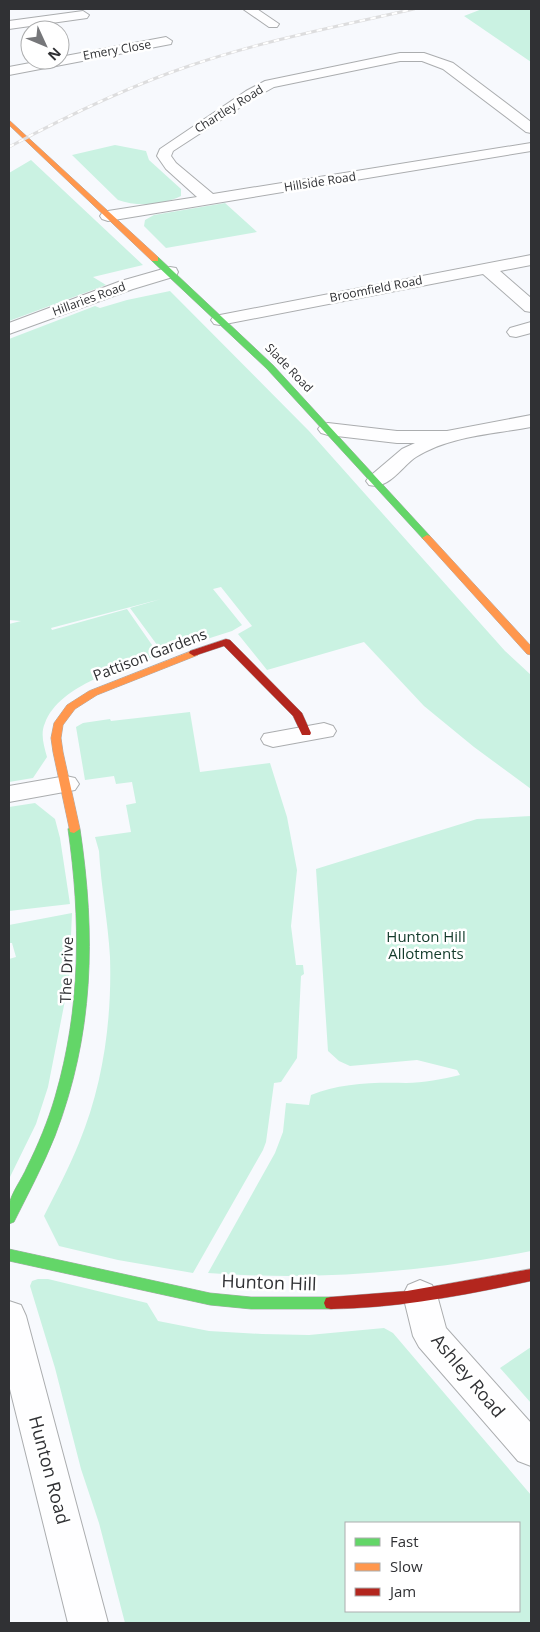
<svg xmlns="http://www.w3.org/2000/svg" width="540" height="1632" font-family="'Open Sans',sans-serif">
	<style>
		.green { fill: #caf2e2; fill-rule: evenodd }
		.lines { fill: none; stroke-linecap: round; stroke-linejoin: round }
		.street-casing { stroke: #abadaf; stroke-width: 2 }
		.fast-casing { stroke: #abadaf; stroke-width: 1 }
		.slow-casing { stroke: #abadaf; stroke-width: 1 }
		.jam-casing { stroke: #abadaf; stroke-width: 1 }
		.street { fill: #fefeff; fill-rule: evenodd }
		.fast { fill: #63d668; fill-rule: evenodd }
		.slow { fill: #ff974d; fill-rule: evenodd }
		.jam { fill: #b3261e; fill-rule: evenodd }
		.rail-casing { stroke: #ddddde; stroke-width: 3 }
		.rail { stroke: #fff; stroke-width: 2; stroke-dasharray: 5.5; stroke-linecap: butt }
		.labels { text-anchor: middle; stroke-width: 5; stroke-linejoin: round; paint-order: stroke }
		.far-street-label { font-size: 12px; fill: #303134; stroke: #fff }
		.street-label { font-size: 15px; fill: #303134; stroke: #fff }
		.park-label { font-size: 15px; fill: #133b2b; stroke: #fff }
		.near-street-label { font-size: 18px; fill: #303134; stroke: #fff }
	</style>
	<rect width="100%" height="100%" fill="#f7f9fd"/>
	<path class="green" d="M482,9h49v53l-67,-46z
		M115,145l31,6 3,9 32,29v7c-18,9 -44,11 -63,4l-46,-45z
		M31,160l112,105 -50,12 13,8 -97,36v-148z
		M225,203l32,29 -91,16 -22,-22 1,-6 9,-5z
		M170,291l139,140 196,220 26,24v114l-57,-42 -50,-41 -60,-64 -97,28 -29,-36 14,-8 -31,-39 -8,2 29,36 -10,6 -69,22 -33,-45 31,-9 -110,29 1,2 75,-21 32,46c-35,13 -99,29 -114,68 -5,11 -1,23 2,34l-14,21 -24,4v-158l12,-3 -12,-1v-281l86,-33 5,2 27,-8z
		M190,712l10,60 70,-9 17,54 10,53 -6,56 5,39h7l1,9 -3,2 -4,82 -16,24 -7,1 -8,59 -3,8 -70,123 -75,-13 -59,-14 -15,-30c12,-24 25,-48 35,-73 24,-58 33,-123 31,-186 -2,-36 -9,-70 -11,-106l-4,-14 36,-5 -5,-27 10,-2 -4,-21 -16,2 -2,-8 -29,4 -9,-53 7,-4 27,-4 1,2z
		M35,803l20,16 5,19 10,66 -61,7v-104z
		M531,816v435c-108,21 -212,30 -323,22l67,-120 8,-21 3,-29 23,2 2,-10c28,-12 66,-13 95,-12 17,0 37,-4 54,-8l-3,-5 -40,-10 -67,6 -11,-5 -11,-10 -12,-182 161,-50z
		M72,913l-3,67 -21,107 -12,37 -27,55v-220l7,-2 -4,-14h-3v-18z
		M38,1279h10l99,24 11,18 51,10 53,3 47,1 75,-7 9,5 138,162v128h-406l-26,-100 -18,-54 -26,-101 -25,-82 2,-5zM346,1523h173v88h-173z
		M531,1347v56l-31,-35z"/>
	<g class="lines">
		<defs>
			<path id="street" d="M243,9h14l22,15 -2,3h-8z
				M83,11l6,4 -2,3 -78,11v-8z
				M166,37l6,4 -1,3 -162,31v-8l37,-7h14v-3z
				M400,53h24l29,10 78,59v11l-5,-1 -83,-63 -21,-8h-22l-126,26 -18,10 -83,54 -2,5 5,7 37,31 318,-51v8l-423,70 -6,-2 -2,-3 2,-3 6,-2 89,-14 -31,-28 -9,-13 3,-7 86,-58 19,-10z
				M531,255v10l-31,6 31,27v14l-6,-1 -42,-37 -263,51 -6,-1 -3,-4 3,-4 6,-1z
				M170,267l6,1 2,4 -2,4 -43,13 -124,45v-11l112,-42z
				M531,322v11l-15,4 -6,-1 -3,-4 3,-4z
				M531,415v12c-38,7 -82,9 -115,30 -15,10 -27,33 -47,28l-3,-4 3,-4 33,-28 13,-6h-18l-69,-8 -7,-2 -3,-4 3,-4 7,-2 69,8h50z
				M324,723l9,3 3,5 -3,5 -60,11 -9,-3 -3,-5 3,-5z
				M66,776l9,2 4,6 -4,6 -66,12v-16z
				M420,1280l12,5 5,10 9,33 85,95v43l-13,-5 -99,-114 -6,-11 -10,-41 5,-10z
				M9,1301l12,4 5,11 82,307h-40l-59,-238z"/>
			<path id="fast" d="M152,257h6l115,108 157,171v4h-6l-157,-171 -115,-108z
				M74,825l6,4c16,107 14,205 -25,307 -12,30 -27,58 -41,86l-5,2c0,-6 -1,-13 0,-19 2,-12 13,-26 18,-38 11,-22 21,-46 28,-70 26,-89 26,-177 13,-268z
				M9,1249l201,44 41,4h80l5,1 2,5 -2,5 -5,1h-80l-41,-4 -201,-44z"/>
			<path id="slow" d="M9,120l149,137v4h-6l-143,-136z
				M427,535l3,1 101,110v9l-4,-1 -103,-114 -2,-2z
				M194,650l5,3 -1,2 -101,40 -22,14 -12,16 -2,13 2,14 17,77 -6,4 -4,-1 -17,-80 -2,-14 3,-15 13,-18 22,-14z"/>
			<path id="jam" d="M226,639l4,1 72,73 9,20 -1,2h-8l-9,-19 -69,-70 -30,10 -5,-3 1,-2z
				M531,1269v12c-66,14 -132,27 -200,28l-5,-1 -2,-5 2,-5 5,-1 76,-6z"/>
		</defs>
		<use href="#street" class="street-casing"/>
		<use href="#fast" class="fast-casing"/>
		<use href="#slow" class="slow-casing"/>
		<use href="#jam" class="jam-casing"/>
		<use href="#street" class="street"/>
		<use href="#fast" class="fast"/>
		<use href="#slow" class="slow"/>
		<use href="#jam" class="jam"/>
		<defs>
			<path id="rail" d="M9,147c58,-31 118,-60 180,-81 73,-25 150,-40 225,-57"/>
		</defs>
		<use href="#rail" class="rail-casing"/>
		<use href="#rail" class="rail"/>
	</g>
	<g class="labels">
		<g class="far-street-label">
			<text transform="translate(117 50) rotate(-10)" y="4">Emery Close</text>
			<text transform="translate(229 109) rotate(-32)" y="4">Chartley Road</text>
			<text transform="translate(320 182) rotate(-9)" y="4">Hillside Road</text>
			<text transform="translate(376 289) rotate(-11)" y="4">Broomfield Road</text>
			<text transform="translate(89 299) rotate(-20)" y="4">Hillaries Road</text>
			<text transform="translate(289 368) rotate(46)" y="4">Slade Road</text>
		</g>
		<g class="street-label">
			<text transform="translate(150 655) rotate(-21)" y="5">Pattison Gardens</text>
			<text transform="translate(67 970) rotate(-88)" y="5">The Drive</text>
		</g>
		<g class="park-label">
			<text x="426" y="942">Hunton Hill<tspan x="426" dy="17">Allotments</tspan></text>
		</g>
		<g class="near-street-label">
			<text transform="translate(269 1283) rotate(2)" y="6">Hunton Hill</text>
			<text transform="translate(468 1376) rotate(50)" y="6">Ashley Road</text>
			<text transform="translate(49 1470) rotate(75)" y="6">Hunton Road</text>
		</g>
	</g>
	<rect width="540" height="1632" fill="none" stroke="#303134" stroke-width="20"/>
	<rect x="345" y="1522" width="175" height="90" fill="#ffffff" stroke="#acadae"/>
	<rect x="355" y="1538" width="25" height="8" fill="#63d668" stroke="#acadae"/>
	<text x="390" y="1547" font-size="15" fill="#303134">Fast</text>
	<rect x="355" y="1563" width="25" height="8" fill="#ff974d" stroke="#acadae"/>
	<text x="390" y="1572" font-size="15" fill="#303134">Slow</text>
	<rect x="355" y="1588" width="25" height="8" fill="#b3261e" stroke="#acadae"/>
	<text x="390" y="1597" font-size="15" fill="#303134">Jam</text>
	<g transform="translate(45 45) rotate(134)"><circle r="24" fill="#ffffff" stroke="#acadae"/>
	<path d="M0-4L9 19L0 12L-9 19Z" fill="#76777a"/>
	<text y="-8" font-size="14" font-weight="bold" text-anchor="middle" fill="#303134">N</text>
	</g>
</svg>
